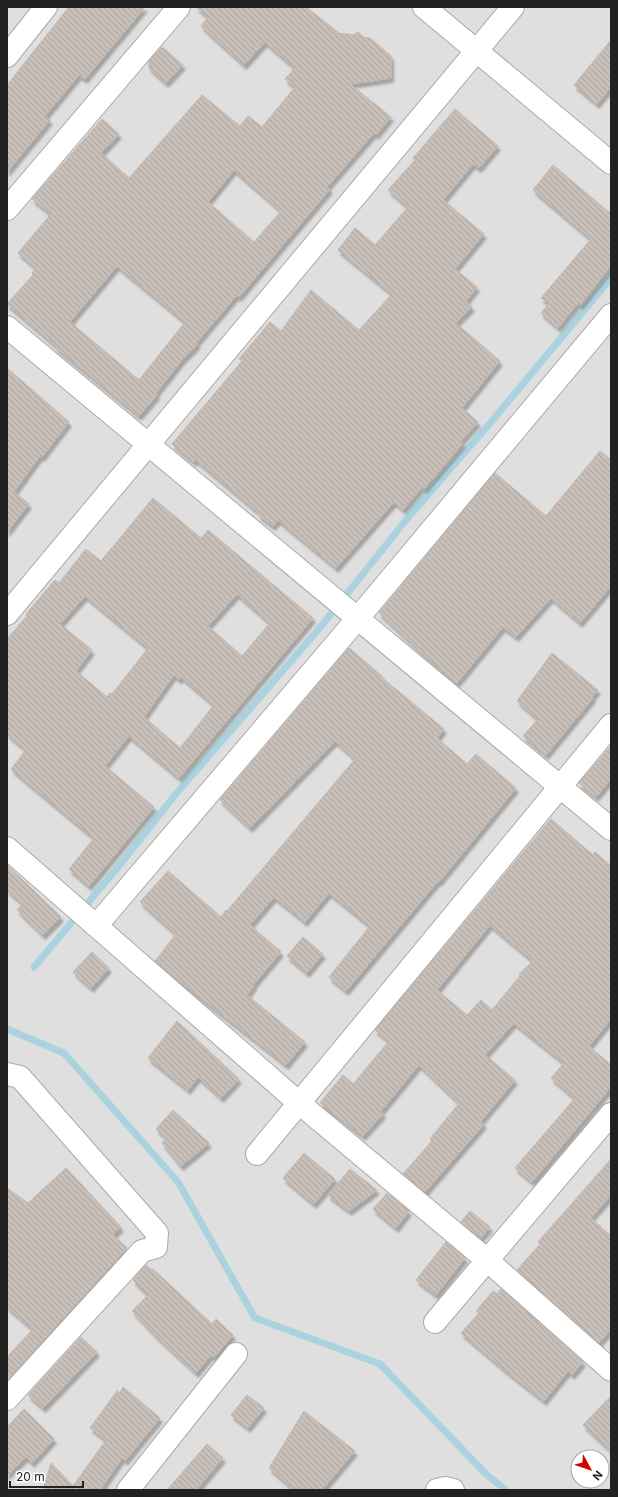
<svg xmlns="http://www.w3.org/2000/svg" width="618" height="1497" font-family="Inter,sans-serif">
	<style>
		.residential { fill: #e0dfdf; fill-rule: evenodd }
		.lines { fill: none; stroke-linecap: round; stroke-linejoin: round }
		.stream { stroke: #aad3df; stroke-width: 7 }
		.building { fill: url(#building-back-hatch); stroke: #c4b6ab; fill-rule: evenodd; filter: url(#shadow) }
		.minor-casing { stroke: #a9a9a9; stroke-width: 24 }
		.minor { stroke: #fff; stroke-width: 22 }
	</style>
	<defs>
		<pattern id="building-back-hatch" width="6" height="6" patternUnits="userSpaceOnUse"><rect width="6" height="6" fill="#c7bfb8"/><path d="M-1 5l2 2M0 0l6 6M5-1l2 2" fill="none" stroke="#aba49e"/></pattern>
		<filter id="shadow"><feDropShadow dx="2.5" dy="4.5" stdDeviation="1" flood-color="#0004"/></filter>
	</defs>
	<rect width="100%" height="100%" fill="#f2efe9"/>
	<path class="residential" d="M7,7h604v1483h-604zM578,1457h24v24h-24z"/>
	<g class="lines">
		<path class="stream" d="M34,967l85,-101 56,-71 143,-165 88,-110 86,-99 119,-143
			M7,1029l57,24 114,129 77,136 125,46 107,111 19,15"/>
	</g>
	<path class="building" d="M69,7h76l-60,72 -6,-4 -34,41 5,4 -43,52v-87z
		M196,7h110l33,26 15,2 4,-3 6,5 6,1 21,18v22l-41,6 41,33 -15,18 -2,-2 -47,54 3,2 -91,108 -2,-2 -41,48 2,1 -16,16 -26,33 1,2 -18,21 -84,-69 1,-1 -49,-42 26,-29 -1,-2 4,-5 -18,-15 33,-39 -19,-15 70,-80 17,15 -18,19 28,25 73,-83 38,31 8,-10 14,11 33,-40 -10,-8 10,-11 -30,-26 -21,23 -43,-39 7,-9zM234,170l47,41 -27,31 -46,-40zM117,266l68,56 -46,58 -69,-58z
		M611,40v47l-14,17 -23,-19z
		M162,47l21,18 -17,18 -17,-15v-7z
		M455,109l43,37 -19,22 -6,-4 -30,36 41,34 -29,35 22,18 -11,14 6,6 -16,16 44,38 -38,47 16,14 -17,19 2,2 -39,46 -2,-2 -19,23 -9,-8 -58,66 -58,-48 -5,6 -15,-11 1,-2 -63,-53 -2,2 -22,-18 70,-83 -3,-2 31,-37 11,9 30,-41 48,40 33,-36 -54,-44 17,-22 20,17 33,-38 -20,-17 27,-30 -2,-2z
		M553,165l58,49v52l-31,39 -2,-2 -20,25 -17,-15 8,-10 -8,-5 50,-59 -58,-49z
		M7,368l62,54 -27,35 -2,-1 -26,36 15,12 -22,28z
		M600,451l11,9v126l-31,37 -29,-25 -35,39 -13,-10 -46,56 -35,-30 -43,-40 116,-140 51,43z
		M153,498l48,40 7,-8 105,88 -134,160 -50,-42 -24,30 49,41 -65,79 -20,-17 25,-31 -83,-69 15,-19 -19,-16v-95l20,-23 -1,-2 29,-34 4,3 27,-34 15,12zM237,594l33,29 -28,33 -34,-30zM85,596l63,52 -36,46 -2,-1 -3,4 -31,-26 16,-21 -32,-26zM174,675l5,5 2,-3 33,28 -34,43 -36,-31z
		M349,648l33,28 -1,1 63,52 -7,9 30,26 9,-10 40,34 -77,94 -1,-1 -11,13 -81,97 -17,-14 41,-51 -41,-33 -24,29 -31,-25 -24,28 31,27 -28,33 1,1 -7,9 58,47 -19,23 -89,-70 -42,-34 21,-27 -36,-32 28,-31 53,46 5,-7 1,1 128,-152 -20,-18 -85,87 -30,-28z
		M552,653l46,37 -6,7 1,1 -47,57 -23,-19 15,-17 -21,-18z
		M611,746v33l-15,18 -17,-14z
		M551,819l42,36 2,-3 16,14v153l-22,27 22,19v22l-79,95 -17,-14 60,-70 -24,-20 13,-15 -50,-40 -29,32 30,25 -34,41 3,3 -59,68 -22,-18 29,-33 -2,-2 29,-36 -40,-38 -38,46 2,3 -20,22 -43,-33 23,-28 10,9 36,-43 -14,-11zM490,925l43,36 -14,13 1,2 -28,34 -11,-10 -14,15 -30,-25z
		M7,865l54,52 -18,18 -26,-25 6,-6 -16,-14z
		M303,937l20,17 -16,19 -20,-17z
		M92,952l17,16 -18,20 -18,-16z
		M177,1021l62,58 -18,19 -23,-21 -10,13 -40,-32z
		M173,1110l36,33 -28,23 -19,-23 5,-4 -11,-10z
		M304,1153l31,26 -21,25 -31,-26z
		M611,1159v36l-20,23 20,18v93l-12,14 -82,-73 23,-26 -2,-2z
		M66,1168l55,59 -8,8 14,13 -117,129 -3,-2v-18l26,-28 -26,-22v-119l21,15z
		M350,1169l27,21 -28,21 -21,-16z
		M387,1193l22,18 -13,17 -23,-19z
		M470,1211l20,16 -9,11 -20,-16z
		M446,1242l19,16 -29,37 -20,-15z
		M146,1265l6,5 1,-1 59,55 4,-5 17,16 -19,22 -3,-2 -15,18 -38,-35 -26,-27 16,-16 -15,-15z
		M501,1289l82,73 -11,13 -4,-4 -24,30 -37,-29 -46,-39 18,-20 -3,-2 17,-20 4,3z
		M81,1337l16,15 -54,56 -15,-13z
		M123,1387l37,31 -35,43 -3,-3 -22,32h-57l8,-27 22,23 33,-46 -16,-12 27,-37 3,2z
		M247,1395l17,13 -16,20 -17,-13z
		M611,1396v55l-28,-26z
		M24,1409l30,30 -22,24 -6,-6 -19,18v-48z
		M304,1411l51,40 -33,39h-27l-26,-22z
		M207,1444l16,14 -27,32h-29z"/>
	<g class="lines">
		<defs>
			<path id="minor" d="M424,7l187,156
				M7,56l39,-49
				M7,209l172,-202
				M7,327l604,502
				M7,614l506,-607
				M7,848l292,255 188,157 124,110
				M96,926l262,-308 253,-303
				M7,1074l13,3 137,156 -1,14 -14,4 -135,148
				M257,1154l354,-429
				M435,1322l176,-208
				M128,1490l108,-136
				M437,1490l8,-2 8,2"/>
		</defs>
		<use href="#minor" class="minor-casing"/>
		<use href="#minor" class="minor"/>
	</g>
	<rect width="618" height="1497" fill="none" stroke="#222222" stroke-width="16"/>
	<g transform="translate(590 1469) rotate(130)"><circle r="19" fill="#ffffff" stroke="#a7a7a7"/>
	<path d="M0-3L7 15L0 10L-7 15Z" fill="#d40000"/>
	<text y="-6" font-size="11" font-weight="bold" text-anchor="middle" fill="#222222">N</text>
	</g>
	<path d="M10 1481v6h73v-6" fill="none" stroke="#222222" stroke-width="2"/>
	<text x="16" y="1481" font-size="12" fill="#222222" stroke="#ffffff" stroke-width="3" paint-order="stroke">20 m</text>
</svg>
